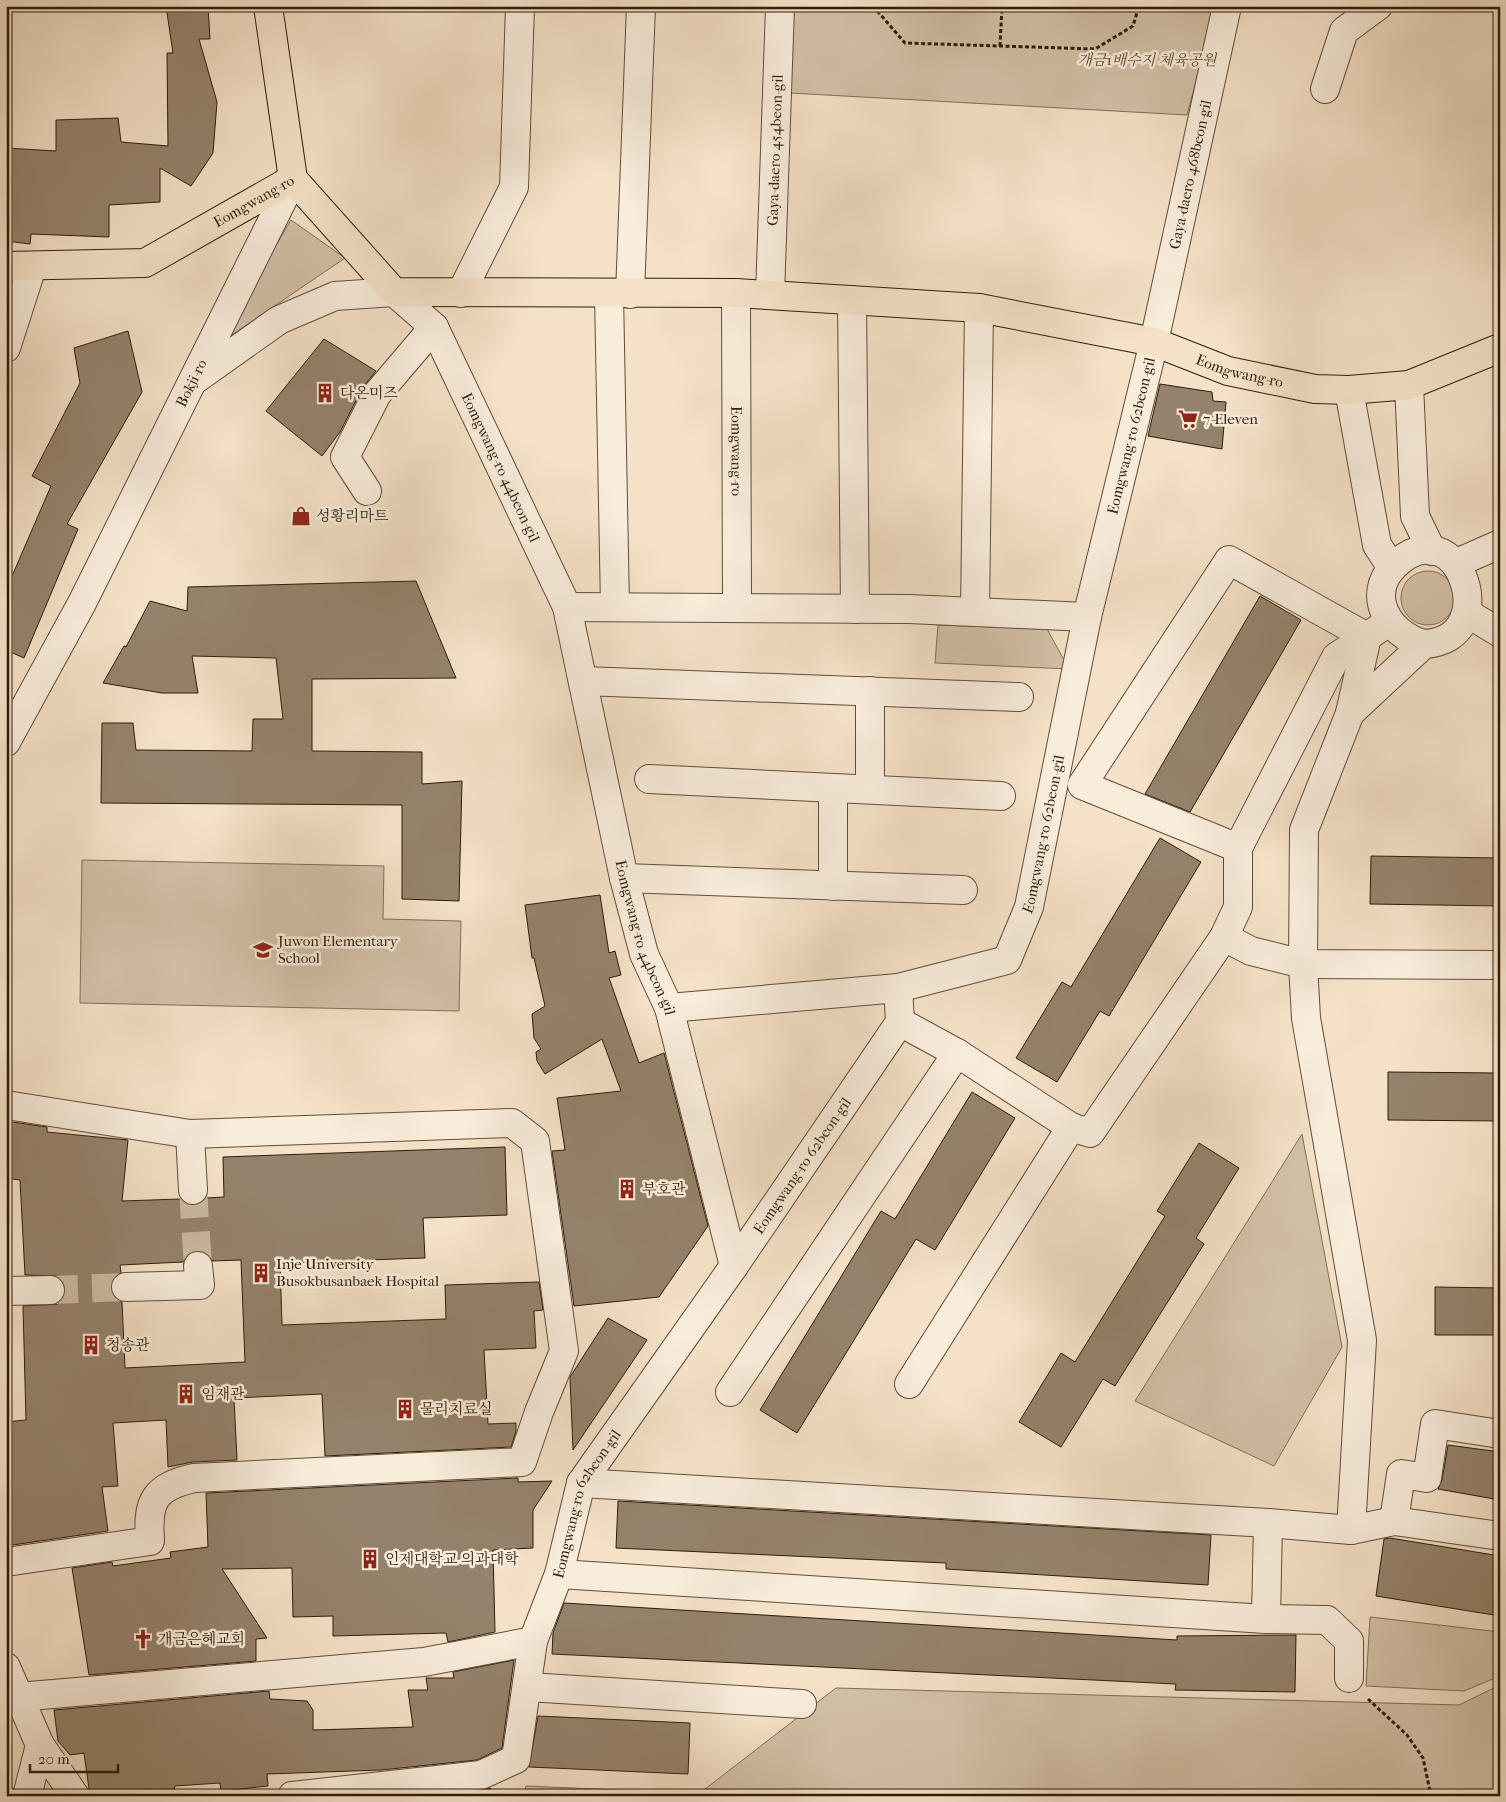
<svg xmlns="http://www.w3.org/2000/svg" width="1506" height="1802" font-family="'IM FELL French Canon','Noto Serif KR',serif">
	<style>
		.green { fill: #d2c0a7; stroke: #806e58 }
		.building { fill: #95826c; stroke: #2e1c09; fill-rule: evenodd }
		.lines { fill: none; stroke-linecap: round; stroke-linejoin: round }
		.minor-tunnel { stroke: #ccbaa1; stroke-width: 28; stroke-dasharray: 28 14; stroke-linecap: butt }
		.minor-casing { stroke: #604d38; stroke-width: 30 }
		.major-casing { stroke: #2e1c09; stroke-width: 30 }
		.path { stroke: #2e1c09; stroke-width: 3; stroke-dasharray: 4 2.5; stroke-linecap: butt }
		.minor { stroke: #f8ecdb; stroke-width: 28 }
		.major { stroke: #f4e1c7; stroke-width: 28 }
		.labels { text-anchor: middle; stroke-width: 5; stroke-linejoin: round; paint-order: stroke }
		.park-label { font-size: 15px; font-style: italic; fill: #5f4d38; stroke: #f8ecdb }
		.street-label { font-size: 15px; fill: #2e1c09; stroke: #f8ecdb }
		.poi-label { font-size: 15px; fill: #2e1c09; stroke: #f8ecdb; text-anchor: start }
	</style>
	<rect width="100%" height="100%" fill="#f4e1c7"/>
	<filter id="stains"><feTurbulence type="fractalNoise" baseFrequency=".004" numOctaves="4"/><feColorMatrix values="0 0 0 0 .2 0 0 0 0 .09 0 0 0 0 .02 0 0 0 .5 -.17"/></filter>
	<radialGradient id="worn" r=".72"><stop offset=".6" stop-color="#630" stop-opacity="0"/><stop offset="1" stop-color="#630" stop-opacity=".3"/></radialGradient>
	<path class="green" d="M794,6h422l-29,109 -397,-22z
		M291,220l54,38 -128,87z
		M1401 598a27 27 0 1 1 54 0a27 27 0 1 1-54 0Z
		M938,625l109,4 22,40 -134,-6z
		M82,860l302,6 -1,53 78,2 -2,90 -379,-8z
		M1302,1134l40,213 -68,119 -139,-65z
		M1370,1617l130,15v44l-36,15 -98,-5z
		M1500,1685v111h-804l140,-108 623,17z
		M526,1786l140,6 10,3 -152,1z"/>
	<path class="building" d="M166,6h42l2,33h-11l18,63 -4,51 -22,33 -31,-18v34l-51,3v32l-78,-3 -1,10 -24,-3v-93l50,3v-31l62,-2 3,24 47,4 -1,-93h6z
		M128,331l14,61 -75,132 11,5 -54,129 -18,-8v-60l45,-104 -19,-10 48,-93 -6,-35z
		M324,339l52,32 -13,16 -23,45 -18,24 -56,-45z
		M1160,384l52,8 1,9 13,1 -4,47 -74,-13z
		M416,581l40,97 -144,1v72l110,1v32l40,-3 -3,120 -57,-2v-94l-301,-2 1,-80h31l3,27 116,1 1,-32h30l-7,-61 -84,-2 6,37h-36l-59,-10 21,-37 2,1 24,-46 37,10 1,-24z
		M1260,596l41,24 -111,192 -45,-18z
		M1160,838l41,24 -92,154 -9,-5 -43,71 -41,-24 46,-76 9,5z
		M1371,856l129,2v48l-130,-2z
		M600,895l9,58 6,-2 6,24 -12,3 30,85 25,-10 44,173 -49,71 -85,9 -22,-155 13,-1 -8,-52 64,-7 -19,-52 -57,35 -8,-13 -1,-9 5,-3 -7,-11 -2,-24 13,-8 -11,-48h-2l-7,-53z
		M1388,1072l112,1v48l-112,-1z
		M972,1092l43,26 -80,132 -19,-11 -119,194 -37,-23 121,-199 14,8z
		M6,1121l41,6v5l81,8 -6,61 58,-2 6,5 7,2 8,-3 5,-5 18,-1 -1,-40 282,-10 2,68 -84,3 2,40 -145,5 2,62 164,-6 -1,-34 94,-3 4,28 -9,1 2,37 -52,2 4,74 28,-1v8l-5,16 -186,9 -3,-62 -88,4 3,62 -44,2 -25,5 -2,-47 -53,3 5,63 -16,1 6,44 -102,15v-124l20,-2 -3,-114 35,-2 5,-6 3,-8 -3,-8 -6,-6 -32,-1 -5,-95 -14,-2zM197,1250l8,2 7,9 29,-1 4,102 -120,6 -3,-66 -9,-6 -3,-8 3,-9 8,-6 -1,-8 63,-3 5,-8z
		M1199,1143l40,25 -43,70 8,6 -89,142 -12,-7 -42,68 -42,-25 42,-69 14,9 90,-146 -8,-5z
		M1435,1287l65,1v47h-65z
		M608,1318l39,22 -74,110 -3,-73z
		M1448,1445l52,7v48l-62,-11 4,-9z
		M518,1478v4l34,-1 -19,29v38l-40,2 2,82 -47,10 -2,-9 -113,3v-20l-40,1 -1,-49 -70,1 45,69 -11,1v22l-167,14 -17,-107 40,-6 1,4 58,-8 -1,-6 38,-5 -2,-54z
		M618,1501l593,34 -3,50 -262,-16v-6l-330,-15z
		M1390,1538l110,18v60l-124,-20 8,-57z
		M564,1603l613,37v-4l119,-1 -1,57 -120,-2 1,-6 -624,-30 1,-21z
		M514,1660l-12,88 -25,12 -96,10 -114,4 1,12 -47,5 -1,-8 -45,3 -1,5 -28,-1v5l-56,1 -6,-43 -14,2 -12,-14 -4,-31 215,-19 1,8 37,2 6,9v20l100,-3 -5,-37h20l-2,-12h28l-1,-6z
		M538,1716l152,7 -2,51 -159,-7z
		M490,1788l1,8h-53l45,-5z"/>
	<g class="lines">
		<path class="minor-tunnel" d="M193,1190l5,76
			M50,1290l76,-3"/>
		<defs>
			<g id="minor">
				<path d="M1325,89l19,-58 34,-25"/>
				<path d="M461,293l53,-106 6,-181"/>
				<path id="s1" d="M736,293l1,315"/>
				<path d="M609,294l6,313"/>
				<path d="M630,294l11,-288"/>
				<path id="s2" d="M770,295l10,-289"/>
				<path d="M852,300l3,309"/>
				<path d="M6,348l26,-81"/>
				<path id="s3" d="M193,381l86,-61 56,-24 59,-4 40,35 133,280 57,271 20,76 25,54 65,258"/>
				<path d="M1409,385l6,131 17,35"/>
				<path d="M1349,390l28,155 15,23"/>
				<path d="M367,491l-22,-34 32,-63 57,-67"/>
				<path d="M1459,562l41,-18"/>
				<path d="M567,607l342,2 178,8"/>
				<path d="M975,612l4,-304"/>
				<path d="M1472,616l28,17"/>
				<path d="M583,681l436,16"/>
				<path d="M1350,713l74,-69c82,-4 34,-141 -30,-78 -29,30 -5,69 30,78"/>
				<path id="s4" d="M6,742l76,-139 211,-424"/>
				<path d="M649,779l352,17"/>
				<path d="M833,788v98"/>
				<path d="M870,789v-98"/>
				<path d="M1238,848l-156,-63 147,-225 138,77 -17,76 -46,117 -1,134 3,54 56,322 -11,190"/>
				<path d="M624,878l339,12"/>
				<path d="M1224,937l27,14 52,13 197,1"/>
				<path id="s5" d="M669,1008l229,-20 109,-28 22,-53 58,-290 67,-275 73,-336"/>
				<path d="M900,1022l57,31 114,74"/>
				<path d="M6,1105l184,29 3,56"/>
				<path d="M126,1287l74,-2 -2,-19"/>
				<path d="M6,1291l44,-1"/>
				<path d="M909,1384l162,-257 19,6 134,-196 14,-30v-59l98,-191 53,-35"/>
				<path d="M730,1392l227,-339"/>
				<path d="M1394,1521l7,-47 26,4 8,-54 65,10"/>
				<path d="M1268,1523l83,7 43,-9 106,15"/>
				<path d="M6,1562l144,-21c-3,-40 4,-54 44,-63l328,-16 17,-50 25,-61 -29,-210 -23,-18 -322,11"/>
				<path d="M559,1574l707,45 2,-96 -687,-40"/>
				<path d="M1266,1619l61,1 22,21v37"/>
				<path d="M6,1667l34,78 -13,51"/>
				<path d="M528,1687l274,17"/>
				<path d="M18,1697l406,-35 109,-21"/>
				<path d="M40,1745l35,51"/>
				<path id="s6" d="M292,1796l189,-21 35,-16 17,-118 26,-67 22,-91 153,-217 166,-244 -2,-34"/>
			</g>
			<g id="major">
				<path d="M268,6l25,173"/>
				<path id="s7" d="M293,179l101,113 342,1 243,15 175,34 74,29 87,18 34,1 60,-5 91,-37"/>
				<path id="s8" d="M6,266l139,-3 148,-84"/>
			</g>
		</defs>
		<use href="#minor" class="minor-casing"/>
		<use href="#major" class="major-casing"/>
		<path class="path" d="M873,6l32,37 190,6 38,-23 6,-20
			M1000,46l2,-40
			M1368,1699l39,36 16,23 8,38"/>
		<use href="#minor" class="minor"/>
		<use href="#major" class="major"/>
	</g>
	<defs>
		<symbol id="building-bare" viewBox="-9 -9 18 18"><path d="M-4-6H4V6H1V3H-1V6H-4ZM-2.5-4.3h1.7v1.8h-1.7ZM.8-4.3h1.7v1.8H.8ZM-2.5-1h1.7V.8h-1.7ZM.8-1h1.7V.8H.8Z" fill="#8f2418" stroke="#f8ecdb" stroke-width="2.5" paint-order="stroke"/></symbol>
		<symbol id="supermarket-bare" viewBox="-9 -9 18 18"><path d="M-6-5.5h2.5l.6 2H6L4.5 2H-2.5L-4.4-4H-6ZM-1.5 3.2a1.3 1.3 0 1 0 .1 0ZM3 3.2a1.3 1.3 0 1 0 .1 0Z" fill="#8f2418" stroke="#f8ecdb" stroke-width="2.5" paint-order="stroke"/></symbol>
		<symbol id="shop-bare" viewBox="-9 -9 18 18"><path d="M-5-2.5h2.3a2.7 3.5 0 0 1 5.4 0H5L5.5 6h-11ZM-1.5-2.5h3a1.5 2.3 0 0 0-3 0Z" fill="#8f2418" stroke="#f8ecdb" stroke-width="2.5" paint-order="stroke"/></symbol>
		<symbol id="school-bare" viewBox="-9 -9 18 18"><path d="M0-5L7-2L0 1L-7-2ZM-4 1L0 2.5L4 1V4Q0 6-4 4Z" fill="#8f2418" stroke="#f8ecdb" stroke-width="2.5" paint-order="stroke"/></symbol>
		<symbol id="church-bare" viewBox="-9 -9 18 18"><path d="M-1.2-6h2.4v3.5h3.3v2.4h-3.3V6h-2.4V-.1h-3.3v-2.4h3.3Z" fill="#8f2418" stroke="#f8ecdb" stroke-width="2.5" paint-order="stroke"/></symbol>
	</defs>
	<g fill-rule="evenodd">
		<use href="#building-bare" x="311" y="379" width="28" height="28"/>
		<use href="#supermarket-bare" x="1174" y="405" width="28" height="28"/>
		<use href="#shop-bare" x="287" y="502" width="28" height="28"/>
		<use href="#school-bare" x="249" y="936" width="28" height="28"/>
		<use href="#building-bare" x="613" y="1175" width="28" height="28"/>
		<use href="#building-bare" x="247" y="1259" width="28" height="28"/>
		<use href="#building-bare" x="77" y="1331" width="28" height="28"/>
		<use href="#building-bare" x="172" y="1380" width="28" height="28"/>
		<use href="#building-bare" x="391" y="1395" width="28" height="28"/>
		<use href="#building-bare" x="356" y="1545" width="28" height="28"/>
		<use href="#church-bare" x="129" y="1625" width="28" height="28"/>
	</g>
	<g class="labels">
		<g class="park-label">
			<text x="1147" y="65">개금1배수지 체육공원</text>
		</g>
		<g class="street-label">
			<text dy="5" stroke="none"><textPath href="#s2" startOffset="145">Gaya-daero 454beon-gil</textPath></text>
			<text dy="5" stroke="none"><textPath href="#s5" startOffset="1150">Gaya-daero 468beon-gil</textPath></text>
			<text dy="5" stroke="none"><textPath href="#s8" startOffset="264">Eomgwang-ro</textPath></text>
			<text dy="5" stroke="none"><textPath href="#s7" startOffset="1006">Eomgwang-ro</textPath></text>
			<text dy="5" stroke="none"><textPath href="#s4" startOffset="404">Bokji-ro</textPath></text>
			<text dy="5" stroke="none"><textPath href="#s5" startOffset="882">Eomgwang-ro 62beon-gil</textPath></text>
			<text dy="5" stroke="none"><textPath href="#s1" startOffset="158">Eomgwang-ro</textPath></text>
			<text dy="5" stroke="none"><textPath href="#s3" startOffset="434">Eomgwang-ro 44beon-gil</textPath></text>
			<text dy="5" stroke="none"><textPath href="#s5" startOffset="474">Eomgwang-ro 62beon-gil</textPath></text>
			<text dy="5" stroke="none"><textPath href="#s3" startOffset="929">Eomgwang-ro 44beon-gil</textPath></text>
			<text dy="5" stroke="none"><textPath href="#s6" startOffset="900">Eomgwang-ro 62beon-gil</textPath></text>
			<text dy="5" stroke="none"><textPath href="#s6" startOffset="496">Eomgwang-ro 62beon-gil</textPath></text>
		</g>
		<g class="poi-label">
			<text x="340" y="398">다온미즈</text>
			<text x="1203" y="424">7-Eleven</text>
			<text x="316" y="521">성황리마트</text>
			<text x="278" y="946">Juwon Elementary<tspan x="278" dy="17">School</tspan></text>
			<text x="642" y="1194">부호관</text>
			<text x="276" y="1269">Inje University<tspan x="276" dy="17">Busokbusanbaek Hospital</tspan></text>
			<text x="106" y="1350">청송관</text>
			<text x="201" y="1399">임재관</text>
			<text x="420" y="1414">물리치료실</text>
			<text x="385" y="1564">인제대학교 의과대학</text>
			<text x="158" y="1644">개금은혜교회</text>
		</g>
	</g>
	<rect width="1506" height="1802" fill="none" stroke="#f4e1c7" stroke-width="25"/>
	<rect x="8" y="8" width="1491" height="1787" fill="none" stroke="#2e1c09" stroke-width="2.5"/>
	<rect x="12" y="12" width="1481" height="1777" fill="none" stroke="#2e1c09"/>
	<path d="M30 1764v8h88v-8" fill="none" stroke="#2e1c09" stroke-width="2.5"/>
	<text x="38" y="1764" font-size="15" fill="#2e1c09" stroke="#f8ecdb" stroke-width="4" paint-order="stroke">20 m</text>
	<rect width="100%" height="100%" filter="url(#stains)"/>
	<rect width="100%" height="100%" fill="url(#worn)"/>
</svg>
